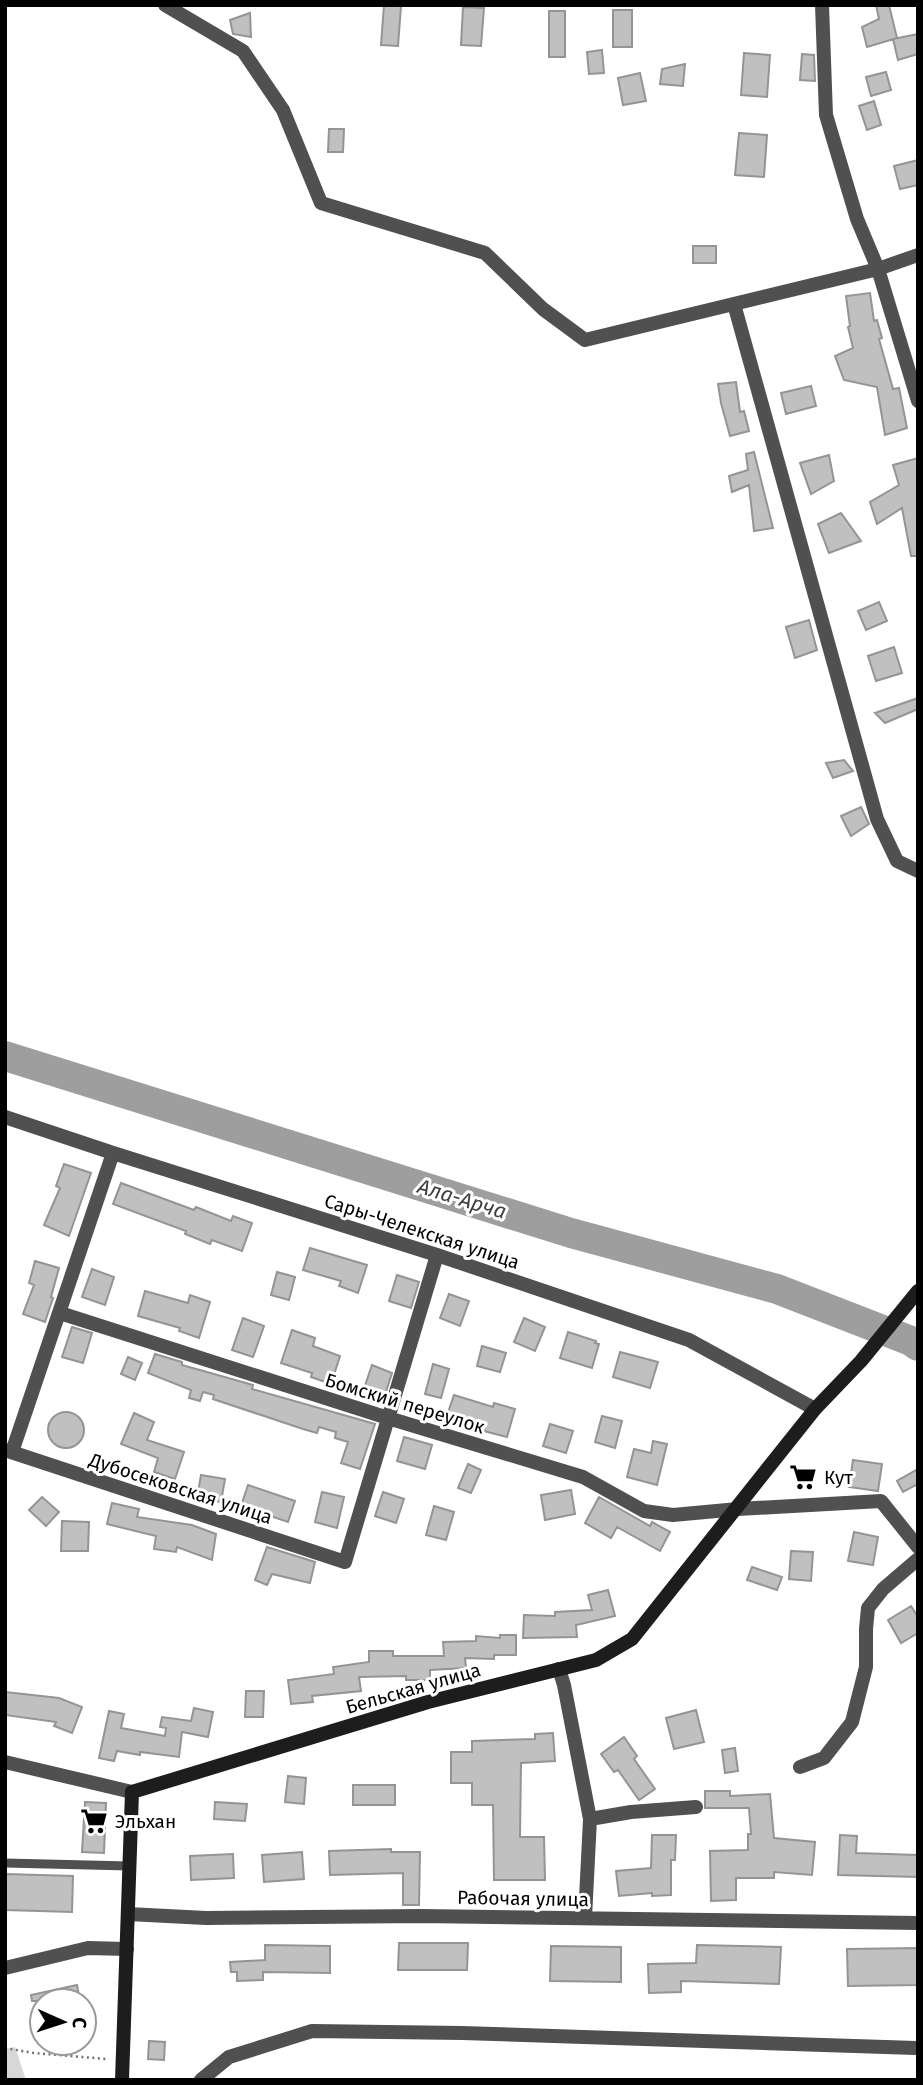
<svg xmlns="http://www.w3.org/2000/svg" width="923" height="2085" font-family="'Fira Sans',sans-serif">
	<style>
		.green { fill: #d7d7d7 }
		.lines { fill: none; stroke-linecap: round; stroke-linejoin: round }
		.river { stroke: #9e9e9e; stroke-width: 30 }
		.building { fill: #c0c0c0; stroke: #949494; stroke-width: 2 }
		.path { stroke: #727272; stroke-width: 2.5; stroke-dasharray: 2 3.5; stroke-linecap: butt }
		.lane { stroke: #505050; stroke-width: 9 }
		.street { stroke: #505050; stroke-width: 14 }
		.secondary { stroke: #1d1d1d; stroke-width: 14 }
		.labels { text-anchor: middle; stroke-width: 6; stroke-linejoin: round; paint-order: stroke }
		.street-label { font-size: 19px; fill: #000; stroke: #fff }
		.poi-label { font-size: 19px; fill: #000; stroke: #fff; text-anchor: start }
		.water-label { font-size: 21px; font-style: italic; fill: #3f3f3f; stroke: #fff }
	</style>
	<rect width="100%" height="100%" fill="#fff"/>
	<path class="green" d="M15,2047l11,33h-21v-31z"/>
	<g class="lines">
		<path class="river" d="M5,1056l566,177 206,56 134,52 7,5"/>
	</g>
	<path class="building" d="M384,5l17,1 -3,40 -17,-1z
		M876,5h13l8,33 -30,9 -5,-20 17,-8z
		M463,7l21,1 -3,38 -20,-1z
		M613,10h19v37h-19z
		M549,11h16v46h-16z
		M250,13l1,24 -18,-3 -3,-14z
		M918,34v20l-20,6 -5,-21z
		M602,50l2,23 -15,1 -2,-22z
		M744,53l26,2 -3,42 -26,-2z
		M802,54l12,1 1,26 -15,-1z
		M685,64l-2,22 -23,-2 2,-15z
		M886,72l5,18 -20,6 -5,-19z
		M640,73l6,28 -23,4 -5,-27z
		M874,101l7,24 -14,5 -8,-24z
		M329,129h15l-1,23h-15z
		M739,133l28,2 -3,42 -29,-2z
		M918,160v25l-18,4 -6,-23z
		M693,246h23v17h-23z
		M870,293l4,28 3,-1 5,18 -3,1 14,50 6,-1 8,40 -22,7 -8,-48 -33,-7 -9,-24 18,-8 -5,-21 2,-1 -4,-30z
		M736,382l4,30 4,-1 5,20 -19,5 -9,-33 -3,-19z
		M811,386l5,20 -30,8 -5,-21z
		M754,452l19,76 -19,3 -5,-46 -17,7 -3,-16 19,-6 -2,-16z
		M829,455l5,26 -23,13 -11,-31z
		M918,458v98h-7l-9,-48 -25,16 -7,-22 29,-17 -6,-20z
		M841,513l20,28 -32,12 -11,-29z
		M879,602l8,19 -21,9 -8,-19z
		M809,620l8,30 -22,8 -9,-31z
		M894,647l8,26 -26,8 -8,-25z
		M918,698v11l-33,14 -10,-10z
		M844,760l9,11 -20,7 -7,-15z
		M861,807l8,17 -18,12 -10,-20z
		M64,1164l27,9 -22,63 -25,-11 16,-37 -4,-2z
		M121,1183l73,27 2,-3 35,14 2,-5 19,7 -10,28 -30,-11 -2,4 -25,-10 1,-3 -73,-27z
		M310,1248l57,17 -9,28 -19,-7 2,-5 -38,-11z
		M35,1261l24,7 -8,29 2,1 -8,24 -22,-8 11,-29 -5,-2z
		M92,1269l22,8 -9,28 -23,-8z
		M277,1272l18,5 -6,23 -18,-5z
		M397,1275l22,7 -8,26 -22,-7z
		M145,1291l43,12 2,-8 20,7 -11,36 -20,-7 1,-3 -42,-12z
		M449,1294l20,7 -9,25 -20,-8z
		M243,1318l21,8 -11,31 -21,-7z
		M524,1318l21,9 -10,24 -21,-9z
		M72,1327l20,6 -9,30 -21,-6z
		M292,1330l23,8 -2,8 27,10 -9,28 -20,-7 1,-4 -31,-10z
		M568,1332l28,9 -1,2 4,1 -7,24 -32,-10z
		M482,1346l24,7 -6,19 -23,-6z
		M620,1352l38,10 -8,26 -37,-11z
		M155,1354l27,8v3l71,20 -1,4 123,35 -15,45 -19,-6 7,-21 -13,-4 1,-6 -17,-5 -2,6 -14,-4 -90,-30 1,-4 -11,-3 -3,9 -11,-3 2,-8 -43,-17z
		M128,1357l14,6 -7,17 -14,-6z
		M433,1364l16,5 -8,29 -16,-4z
		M372,1365l20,8 -8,25 -21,-7z
		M454,1395l39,12 1,-4 21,6 -8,28 -62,-16z
		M48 1430a18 18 0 1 1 36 0a18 18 0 1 1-36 0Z
		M134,1413l20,9 -7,18 37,12 -9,27 -21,-7 4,-14 -37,-14z
		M602,1416l20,5 -7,27 -20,-6z
		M550,1424l23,7 -7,22 -23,-7z
		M404,1437l28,8 -7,24 -28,-8z
		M653,1441l14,3 -10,41 -30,-8 7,-28 17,4z
		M853,1460l29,4 -4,27 -29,-4z
		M468,1464l13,6 -10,23 -13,-5z
		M918,1469v15l-15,8 -6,-11z
		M201,1475l24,4 -4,23 -24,-4z
		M248,1485l47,16 -7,21 -47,-16z
		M571,1490l4,24 -30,6 -4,-25z
		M322,1492l22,5 -7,31 -22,-6z
		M383,1492l21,7 -8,24 -21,-7z
		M42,1497l17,15 -13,14 -17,-16z
		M599,1497l51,29 2,-4 18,10 -10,19 -43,-24 -6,11 -26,-15z
		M112,1503l27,6 -2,8 55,8 24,9 -4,26 -35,-13 -1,5 -22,-3 2,-13 -49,-12z
		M434,1506l20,6 -8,28 -20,-5z
		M62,1521l27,1 -1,29h-27z
		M854,1532l24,5 -5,28 -25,-4z
		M267,1547l48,15 -5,21 -38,-9 -5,11 -12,-5z
		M791,1551l22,1 -2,29 -22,-2z
		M752,1567l30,10 -5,13 -30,-10z
		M608,1590l7,26 -39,9 1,12 -54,1 1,-23 31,1v-4l37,-2 -4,-15z
		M911,1606l7,11v16l-17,10 -13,-23z
		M500,1635h16v20h-22v4l-29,-1 1,10 -36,2v10h-24v-4l-47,1 2,14 -49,5 1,6 -22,2 -3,-24 46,-6 -1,-7 36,-5v-11h24v5h51l-1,-14 33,-1v-5l24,2z
		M246,1691h18l-1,26h-18z
		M5,1692l54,6 23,9 -10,26 -18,-7 2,-4 -51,-7z
		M194,1708l19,4 -5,25 -26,-5 -3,25 -39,-5v3l-23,-4 -3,10 -15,-3 10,-47 15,3 -3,14 44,8 1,-8 -6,-1 2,-10 29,4z
		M696,1710l8,32 -30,7 -8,-31z
		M553,1733l2,28 -34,2 -1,74h24l1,43h-51l-1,-75h-21v-22h-21v-31h21v-11l63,-2v-5z
		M624,1737l13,19 -3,3 21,30 -16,11 -21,-30 -4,2 -13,-18z
		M735,1748l3,23 -13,2 -3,-23z
		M288,1776l18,2 -2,26 -19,-2z
		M353,1785h42v20h-42z
		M705,1791h25v5l40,-2 4,44 41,4 -3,33 -38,-3v6h-38v22l-25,1 -1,-50 38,-1v-16h3l-2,-26h-44z
		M85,1802l21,1 -2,50 -22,-1z
		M215,1802l32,2 -2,17 -31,-2z
		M652,1835h24l-1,25h-4v35l-19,1v-3l-33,3 -3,-25 35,-3z
		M840,1835l17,1 -1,17 62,2v22l-80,-2z
		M391,1849v3h29l-1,53h-16v-32l-73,2 -1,-24z
		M302,1852l2,27 -40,3 -2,-27z
		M233,1854l1,24 -43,2 -1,-24z
		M5,1874l68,2 -1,36 -67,-2z
		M399,1943h69l-1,27h-69z
		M265,1945l65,1v27l-67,-1v8l-26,1v-9h-6l-1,-10 35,-2z
		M697,1945l84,2 -2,37 -98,-3v11l-32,1 -1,-29 48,-1z
		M551,1946l70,1v35l-71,-1z
		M918,1948v37l-70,1 -1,-37z
		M77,1985l3,16h-48l-1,-6z
		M149,2041l16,1 -1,18 -16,-1z"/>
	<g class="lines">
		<path class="path" d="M5,2048l29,5 72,6"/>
		<path class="lane" d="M5,1863l125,3"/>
		<path class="street" d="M165,5l78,46 40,59 38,93 164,50 58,56 42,31 293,-71 40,-14
			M822,5l4,110 31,104 21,50 40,132
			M734,304l143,515 20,42 21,10
			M5,1117l108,36 324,102 252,85 126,69
			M60,1313l328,105 195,59 61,34 29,4 65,-6 143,-8 37,46
			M5,1450l340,112 92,-307
			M12,1452l101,-299
			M559,1669l5,16 26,134 -5,99
			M5,1762l127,30
			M800,1767l24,-9 28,-36 14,-55v-38l2,-21 15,-19 35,-30
			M590,1819l41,-7 65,-5
			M128,1914l78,4 215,-2 497,7
			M5,1968l83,-20 39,1
			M201,2080l28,-23 83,-26 150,2 454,15"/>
		<path class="secondary" d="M122,2080l10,-288 296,-90 168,-42 36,-21 183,-230 46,-48 57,-70"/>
	</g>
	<defs>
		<symbol id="supermarket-bare" viewBox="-9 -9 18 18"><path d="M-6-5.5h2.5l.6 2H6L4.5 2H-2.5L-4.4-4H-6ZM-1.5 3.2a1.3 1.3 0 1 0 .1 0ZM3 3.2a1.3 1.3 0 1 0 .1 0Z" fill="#000" stroke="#fff" stroke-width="2.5" paint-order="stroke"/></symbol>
	</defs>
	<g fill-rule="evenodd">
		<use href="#supermarket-bare" x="784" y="1458" width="38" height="38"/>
		<use href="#supermarket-bare" x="75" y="1802" width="38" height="38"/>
	</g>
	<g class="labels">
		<g class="street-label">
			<text transform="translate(422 1231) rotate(18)" y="7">Сары-Челекская улица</text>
			<text transform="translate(405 1403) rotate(17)" y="7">Бомский переулок</text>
			<text transform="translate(181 1488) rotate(18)" y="7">Дубосековская улица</text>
			<text transform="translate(413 1688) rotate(-16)" y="7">Бельская улица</text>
			<text transform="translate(523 1898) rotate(1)" y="7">Рабочая улица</text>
		</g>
		<g class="poi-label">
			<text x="824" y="1484">Кут</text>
			<text x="115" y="1828">Эльхан</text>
		</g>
		<g class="water-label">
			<text transform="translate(462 1199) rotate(17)" y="7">Ала-Арча</text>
		</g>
	</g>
	<rect width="923" height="2085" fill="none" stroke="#000000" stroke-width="14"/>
	<g transform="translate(63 2022) rotate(93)"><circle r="33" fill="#ffffff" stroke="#999999" stroke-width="2"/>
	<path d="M0-5L12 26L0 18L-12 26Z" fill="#000000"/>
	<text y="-10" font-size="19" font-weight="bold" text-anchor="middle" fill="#000000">С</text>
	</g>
</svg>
